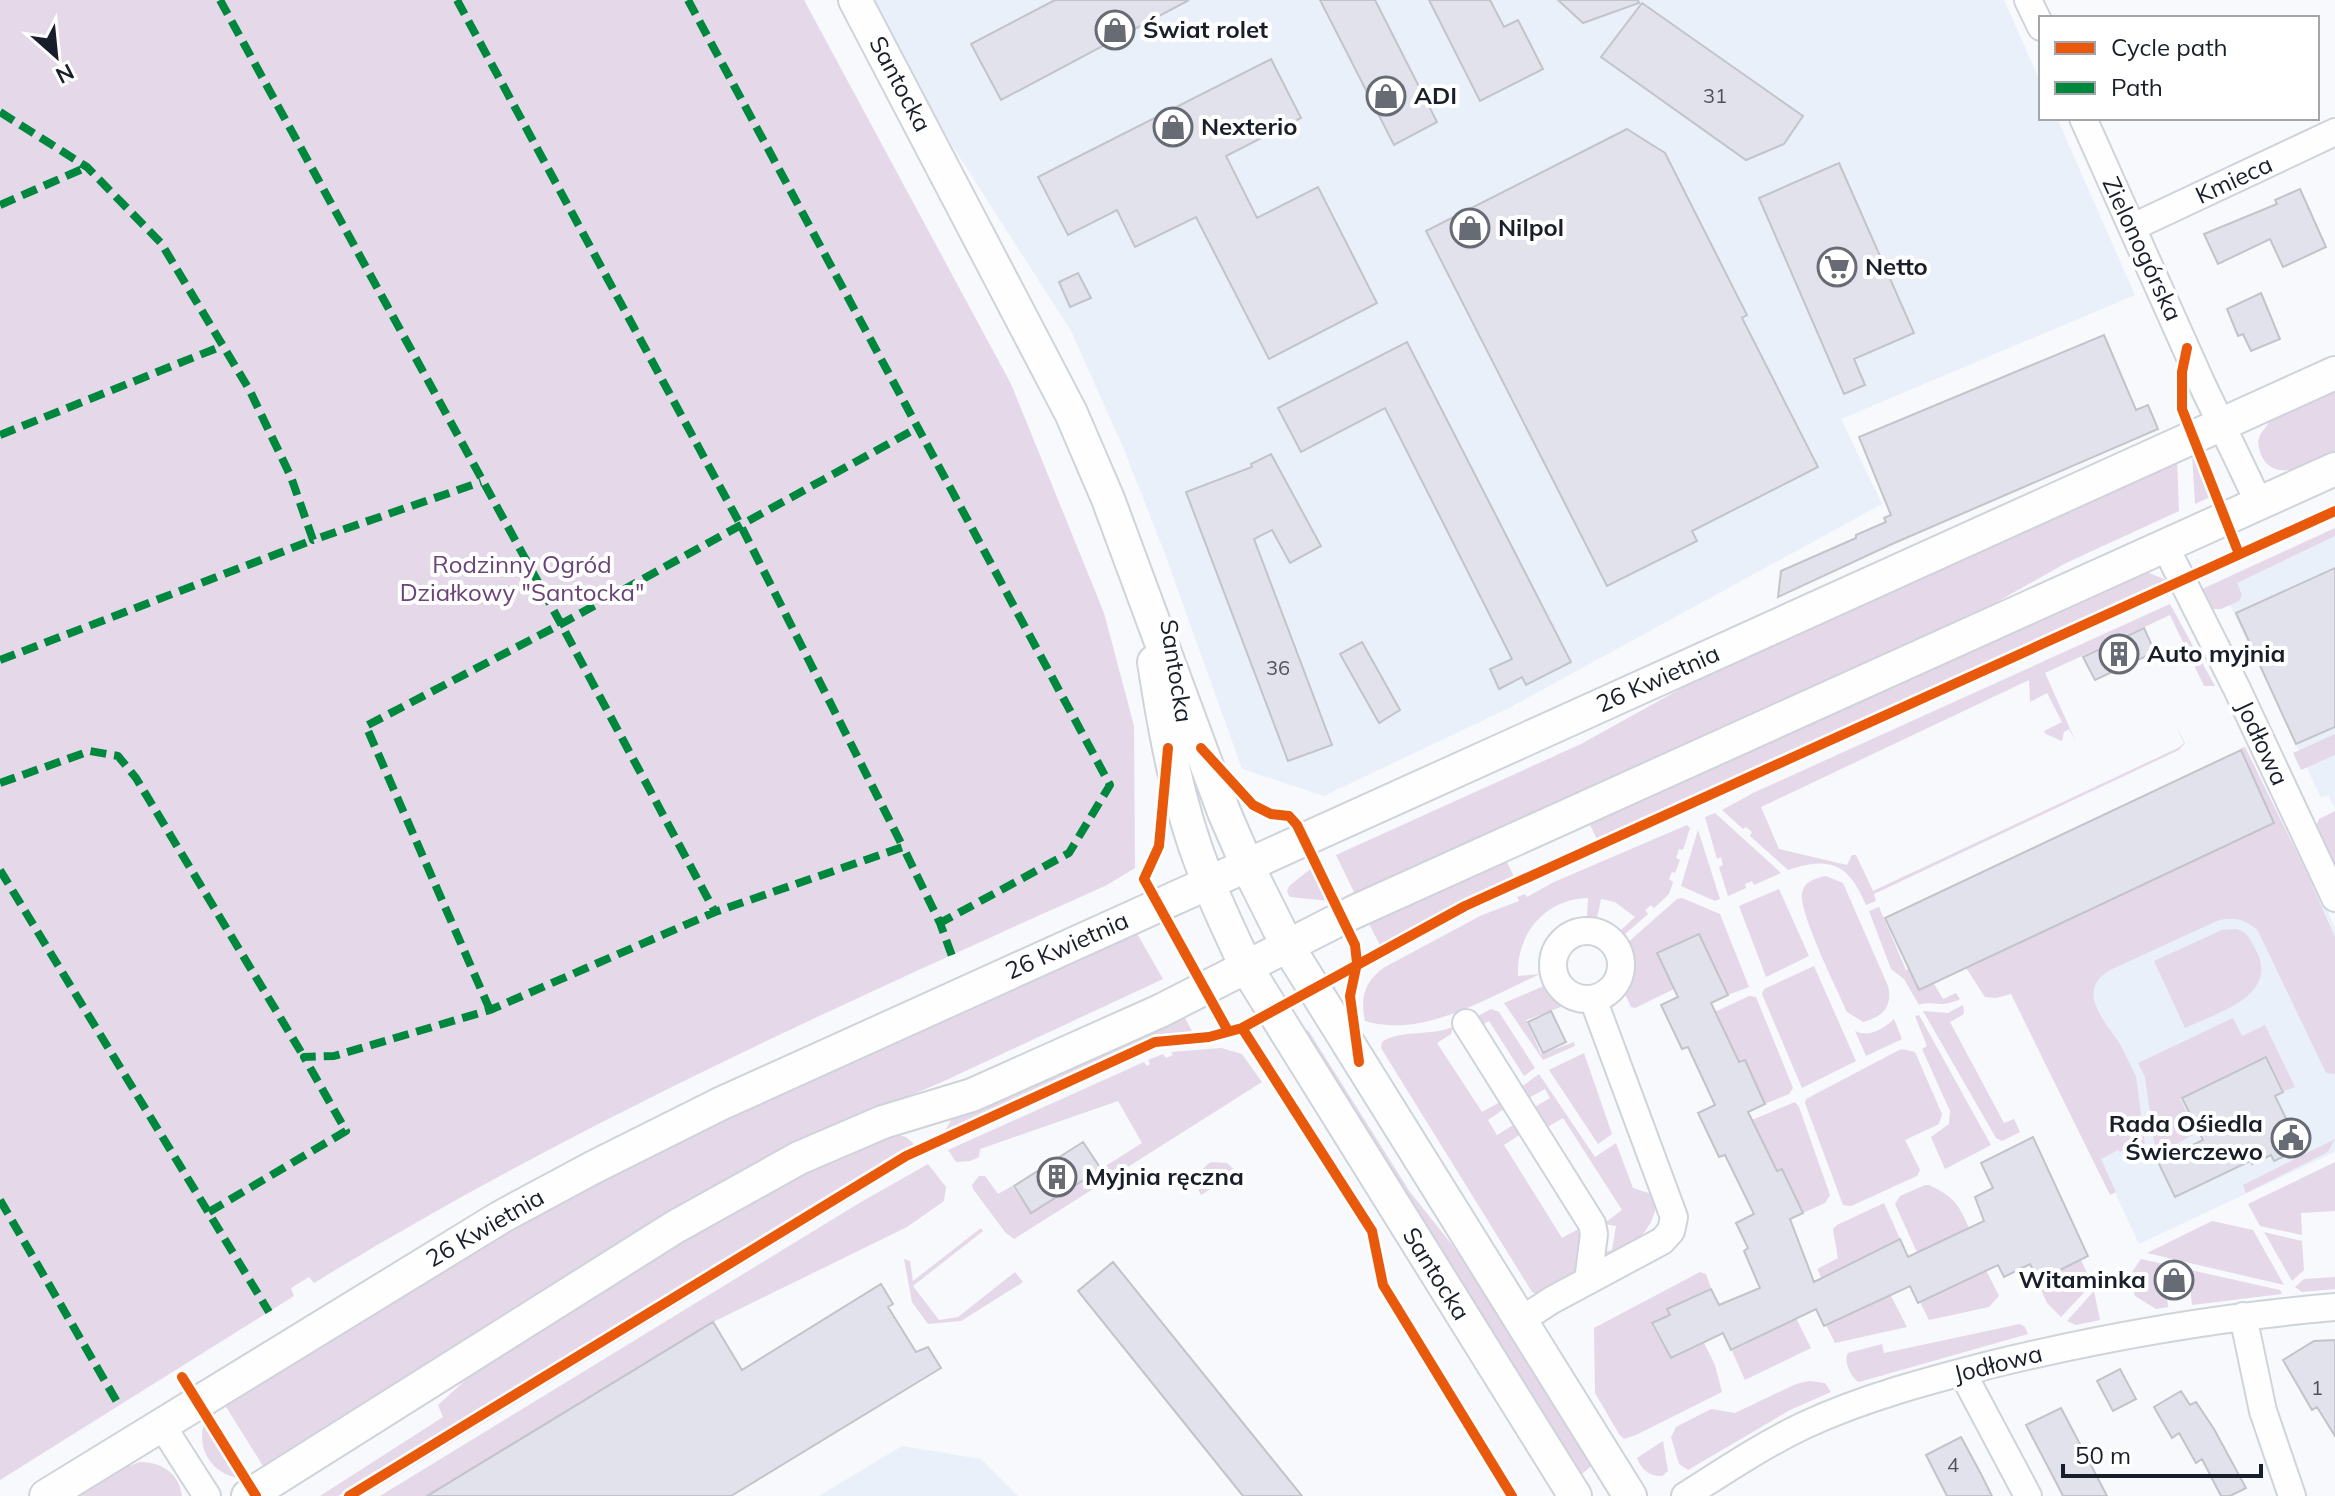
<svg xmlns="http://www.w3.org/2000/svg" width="2335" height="1496" font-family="Mulish,sans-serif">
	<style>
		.built { fill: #eaf0fa }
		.green { fill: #e4d8e9 }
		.building { fill: #e2e2ec; stroke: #c3c3ca; stroke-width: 2 }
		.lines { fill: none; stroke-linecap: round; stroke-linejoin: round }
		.minor-casing { stroke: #cfd3da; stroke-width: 30 }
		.tertiary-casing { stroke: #cfd3da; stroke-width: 36 }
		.minor { stroke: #fefeff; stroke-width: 26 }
		.tertiary { stroke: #fefeff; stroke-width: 32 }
		.quiet { stroke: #00873e; stroke-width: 8; stroke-dasharray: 16 8; stroke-linecap: butt }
		.cycleway-casing { stroke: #fff; stroke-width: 15 }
		.cycleway { stroke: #e8590c; stroke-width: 10 }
		.labels { text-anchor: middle; stroke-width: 8; stroke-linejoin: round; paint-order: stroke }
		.number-label { font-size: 20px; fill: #4c515c }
		.poi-label { font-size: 24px; font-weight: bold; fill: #191f2a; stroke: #fff; text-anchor: start }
		.street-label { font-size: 24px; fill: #191f2a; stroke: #fff }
		.park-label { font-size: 24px; fill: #6c4376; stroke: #fff }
	</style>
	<rect width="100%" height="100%" fill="#f7f9fc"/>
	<path class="built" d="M866,0h1138l37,83v35h16l78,177 -294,124 41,85 -373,204 -185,88 -82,-27 -77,-215 -42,-107 -52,-116 -168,-262z
		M2335,536v273l-7,-14 -7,3 -99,-210z
		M2308,867l27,61v224l-196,92 -114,-244z
		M902,1446l79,13 37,37h-199z"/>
	<path class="green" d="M0,0h804l207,384 93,229 30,113 1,142 -28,17c-270,121 -541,243 -793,398l-5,-6 -18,11 3,8 -294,184z
		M2335,388v67c-27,11 -72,34 -77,-14l2,-6 12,-17z
		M2195,451l15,46 -15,7 -3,-51z
		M2177,459l2,52 -113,52 -124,70 -586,263 -20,-41 245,-111 128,-71z
		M2335,528v8l-98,47 5,12 -3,6 -18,8h-9l-12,-19z
		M2149,573l20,8 -571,260 -9,-18 548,-248z
		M2170,604l45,82h-11l-34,-71 -125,58 31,69 -7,-13 -5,3 -2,9 -16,-7 -2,-3 18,-9 -15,-29 -17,9 -1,-22 -268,127 18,42 68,16 5,-10h4l17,36 305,-143 6,-5 -8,-17 9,17 -6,7 -305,144 2,7 -10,4c-17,-40 -34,-50 -78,-35l-38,-34 2,-4 -6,-5 -3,2 -21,-19 31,-17z
		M2335,734v21l-34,15 -8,-17z
		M2245,747l59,120 31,70v137l-9,-1 -68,-142c-11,-11 -25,-15 -41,-10l-107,49c-36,21 -4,52 10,74 5,9 11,23 16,32l11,83 -4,2 -3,-17 -20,8 -2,-2 -17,9 15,33 -6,3 -99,-201 -15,4 -11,-1 -28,-43 7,-11 300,-142 -23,-53z
		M2335,811v55l-19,-40 3,-7z
		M1715,813l66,60 -27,12 -2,-4 -7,3 1,4 -18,8 -9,-29 4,-2 -2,-8 -4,2 -12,-42z
		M1687,825l3,3 -7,22 -4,-1 -3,9 4,2 -5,13 -3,-1 -3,7 4,3 -4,12 -15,14 -3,-3 -6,5 3,4 -25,22 -3,-5 15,-14 -20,-15 -14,-3 -4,19h-10l1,-20c-43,1 -72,36 -70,78l22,-2c-51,23 -117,65 -175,47 -5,-23 -1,-40 20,-54l97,-52 37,-14 -2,-4 8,-3 2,3 27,-15z
		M1698,830l22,69 -5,2 -34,-15z
		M1507,862l8,17 -88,41 -47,25 -11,-21 7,-5 118,-54 1,3z
		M1313,867l16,34 -39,-4 -3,-5 2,-6z
		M1826,876l17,7 45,103c5,21 -6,31 -25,36l-16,-10c-9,-21 -49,-101 -45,-119 2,-11 13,-15 24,-17z
		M1779,889l30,67 -43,21 -27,-71z
		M1682,898l38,16 29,73 -21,8 -30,-61 -41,19 17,36 -39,19 -4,-1 -8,-17c11,-14 8,-29 3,-46l51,-45z
		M1879,907l27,63 23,-10 10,21 -5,3 9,15 13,-6 4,6c-20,10 -26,1 -41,6l-15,-26 -13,-10 -22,-58z
		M2237,929c12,3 14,13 20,23 21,45 -41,61 -72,76l-31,-67 68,-31z
		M1136,932l27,47 -221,103 -81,34 -596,353 -42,-67c119,-72 237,-147 359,-212 180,-96 369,-174 554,-258z
		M1814,966l42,95 -54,27 -40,-94 2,-5z
		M1546,985l15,22 -35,13 15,34 33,-12 1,4 -32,14 -39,-57z
		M1749,996l7,1 37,91 -4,6 -24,10 -20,-43 -6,1 -24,-50z
		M1963,1005l1,9 -14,8 54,101 10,-4 6,13 -18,9 -6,-3 -73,-127 25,2z
		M1491,1009l8,3 36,56 -11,8 -35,-55 -9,5 -6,-8z
		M1919,1015l72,130 -46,24 -14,-32 18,-13 1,-13 -28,-62 5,-3 -12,-30z
		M1184,1016l9,17 -23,1 -17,4 -209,94 9,-15z
		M2233,1018l9,18 23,-11 30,62 -11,4 -17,-35 -87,42 16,35 -40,23 -11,-79 -7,-14z
		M1894,1019l8,20 -36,17 -11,-25c14,7 28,-2 39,-12z
		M1453,1027l-2,7 -14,9 45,69 18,-10 4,7 -16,11 9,15 18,-11 6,10 -17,11 58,93 18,-10 -6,50 -33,17 -9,-3 -151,-244 1,-6c16,-12 50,-6 71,-15z
		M1308,1030l102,162 43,54 39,59 102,159 -16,13 -276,-443z
		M1221,1048l21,6 20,28 -248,157 -9,-7 -32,-43 -1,-4 7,-9h6l13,18 14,-8 19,27 111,-70 -24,-42 -138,48 -1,8 -9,4 -14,1 -8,-12 196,-88 3,4 3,-2 -2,-4 15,-6 3,4 7,-3 -2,-3z
		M1901,1049l14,3 27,62 -3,10 -34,16 15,30 -3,6 -66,30 -8,-1 -38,-102 1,-4z
		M1584,1053l28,81 -14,10 -49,-74z
		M1539,1074l56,83 21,-14 17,45 25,8c-5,39 -23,46 -53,66l-4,-9 11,-3 4,-24 -11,-2 1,-2 16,-12 -59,-92 -17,10 -13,-20 17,-10 -5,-9 -18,10 -7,-11z
		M1795,1102l4,5 31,88 -5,8 -22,10 -21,-44 -5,2 -25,-51z
		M894,1134l12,3 9,8 -577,351h-18l123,-79 -5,-12 44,-40 204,-129 124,-67z
		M2335,1139l-7,13 -82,41 -3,-8z
		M1211,1162l16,1 10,9 -36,23c-8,-14 -2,-25 10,-33z
		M2335,1162v49l-34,2 1,22 -42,-9 -12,-22z
		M928,1164l18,23 -2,14 -37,26 -194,95 -286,174h-47l481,-294z
		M886,1172l-3,7 -509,311 -7,-1z
		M1925,1185h4c25,12 29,18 40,43l-18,8 2,7 -33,16 -25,-55 5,-8z
		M1884,1203l16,36 -44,21 2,7 -34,16 -7,-14 21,-11 -5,-29 4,-4z
		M2212,1221l41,9 31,55 -137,-32z
		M981,1228l2,3 -70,55 26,34 19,-3 57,-45 8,10 -62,39 -33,3 -16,-22 -8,-43 6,2 3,20z
		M2264,1232l38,9 2,29 -12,11z
		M2141,1259l139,31 2,4 -90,11 -2,-20h-4l-3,-15 -15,3 2,14 -4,1 2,19 -12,2 -21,-13 -5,-21z
		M2081,1260l11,24 -31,33 -14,-14 -10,-22z
		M1986,1270l13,26 -10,11 -60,13 -9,-18z
		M1700,1272l6,2 5,14 -44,21 2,6 -18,9 20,35 33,-16 11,22 7,27 -86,43 -12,4 -5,-5 -24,-41 -1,-65z
		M2335,1277v12l-33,3 -7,-5 9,-8z
		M2094,1291l6,29 -24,5 -9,-4z
		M1890,1294l17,33 -72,16 -9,-18z
		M1796,1318l15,30 -66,32 -13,-29z
		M2020,1324l5,3 3,7 -169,48c-8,-4 -16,-21 -11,-29l34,-9 2,9z
		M1809,1381l16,2 6,9 -41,18 -102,60 -9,-6 -8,-27 5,-10 35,-18 24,4 61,-29z
		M205,1421l35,57c-28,-3 -45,-30 -35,-57z
		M1663,1441l5,30 -6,5c-12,1 -21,-7 -25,-18z
		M140,1462c22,0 39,11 42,34h-110l34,-21z"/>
	<path class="building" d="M1055,0h134l-188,100 -30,-56z
		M1320,0h55l62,122 -43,23z
		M1429,0h61l14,27 14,-7 25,49 -63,32z
		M1558,0h80l1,3 -56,20z
		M1642,3l161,113 -19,28 -38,16 -145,-103z
		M1271,59l30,59 -75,38 31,62 61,-31 59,116 -108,56 -73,-142 -61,30 -18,-37 -49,25 -30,-58z
		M1627,129l38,24 82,162 -5,3 76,149 -126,64 5,10 -90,45 -181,-355z
		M1839,163l75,170 -60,26 11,26 -21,9 -85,-196z
		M2300,189l26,58 -43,20 -13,-28 -52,25 -14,-30 73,-30 -2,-4z
		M1078,273l13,25 -21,9 -11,-25z
		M2261,293l19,46 -29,12 -8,-17 -5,2 -11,-27z
		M2104,335l32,75 12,-5 10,24 -266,115 -114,53 3,-26 75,-33v-3l30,-13 -2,-4 7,-3 -32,-78z
		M1407,342l164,320 -45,23 -4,-8 -23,12 -9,-20 22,-10 -127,-251 -84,44 -23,-44z
		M1271,454l50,92 -31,17 -18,-33 -18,9 78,206 -44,16 -102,-269 66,-25 -1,-3z
		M2335,568v159l-39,17 -60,-131z
		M2144,628l11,24 -60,28 -12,-23z
		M1362,642l38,68 -21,13 -39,-69z
		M2241,750l33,73 -355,167 -34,-72z
		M1699,934l29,61 -17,8 28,59 6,-2 20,44 -17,8 29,59 5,-2 21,44 -13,6 24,63 86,-43 8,18 76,-36 -9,-24 18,-9 -12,-25 52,-26 55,119 -50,25 -8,-17 -26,13 -6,-12 -80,38 -8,-17 -86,40 -8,-17 -85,41 -8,-17 -52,25 -19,-35 18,-8 -3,-6 44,-20 8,16 41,-17 -16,-37 4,-3 -12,-25 18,-9 -29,-59 -6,2 -21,-44 17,-8 -27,-58 -6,2 -21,-44 17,-8 -21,-44z
		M1551,1011l15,31 -23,11 -15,-31z
		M2266,1057l17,35 -8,4 26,53 -27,12 -3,-6 -19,9 -2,-3 -75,36 -17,-35 45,-22 -21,-42z
		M1083,1142l18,27 -70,44 -17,-27z
		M1113,1262l189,234h-59l-165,-205z
		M881,1284l12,20 -5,3 28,45 12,-5 13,21 -210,128h-304l286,-174 29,48z
		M2335,1340v96l-18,-29 -5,3 -29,-50 31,-19z
		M2120,1369l16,30 -23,12 -16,-30z
		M2181,1391l9,14 6,-3 18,27 32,59 -16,8h-9l-19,-37 -6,4 -17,-30 -7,5 -18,-31z
		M2061,1408l20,38 26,50h-44l-4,-8 -33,-63z
		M1961,1437l20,37 11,22h-45l-21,-41z"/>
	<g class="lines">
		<defs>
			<path id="minor" d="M2028,0l13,27
				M2083,118l118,264 58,121
				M2133,227l202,-95
				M2165,546l72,143 98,209
				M1553 965a34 34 0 1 1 68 0a34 34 0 1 1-68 0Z
				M1466,1023l126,201 2,10 -6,47
				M2243,1316l20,95 29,85
				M1520,1321l32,-21 110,-59 9,-10 3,-14 -81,-218
				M1966,1371l3,14 59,111
				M161,1424l46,72
				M1685,1496c39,-25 78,-51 120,-71 58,-27 122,-44 184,-60 114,-28 229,-48 346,-58"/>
			<path id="tertiary" d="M855,0l216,413 37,86 116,313 23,53 40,80 343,551
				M1154,662c11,71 24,142 50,209 12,33 28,64 42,96l329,529
				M46,1496l455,-279 93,-50 126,-63 1615,-731
				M248,1496l427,-269 124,-69 84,-36 89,-27 188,-84 194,-99 981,-443"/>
		</defs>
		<use href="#minor" class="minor-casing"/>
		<use href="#tertiary" class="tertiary-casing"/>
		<use href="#minor" class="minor"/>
		<use href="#tertiary" class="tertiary"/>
		<path class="quiet" d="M220,0l341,624 154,288
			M457,0l283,524 163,323
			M688,0l422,785 -41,68 -129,70
			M0,112l87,55 74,76 88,146 42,88 22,63 168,-58
			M0,205l87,-38
			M0,435l222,-89
			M0,660l313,-120
			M0,783l90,-32 28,5 18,22 168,279
			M0,870l269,442
			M490,1010l-124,-284 195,-102 358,-197
			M0,1200l120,207
			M209,1212l137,-81 -42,-74 30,-1 156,-46 225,-98 188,-65 37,76 12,33"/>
		<defs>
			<path id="cycleway" d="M2187,348l-5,24v37l57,145
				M1168,748l-9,98 -15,33 84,152
				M1201,748l52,57 18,9 18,2 8,9 58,120 2,18 -7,33 9,66
				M1242,1028l130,203 11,54 129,211
				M182,1377l74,119
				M349,1496l557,-340 249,-114 54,-5 33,-9 223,-122 870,-395"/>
		</defs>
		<use href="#cycleway" class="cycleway-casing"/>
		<use href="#cycleway" class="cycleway"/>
	</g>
	<defs>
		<symbol id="shop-ring" viewBox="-11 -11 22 22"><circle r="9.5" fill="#fff" stroke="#676b74" stroke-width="1.5"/><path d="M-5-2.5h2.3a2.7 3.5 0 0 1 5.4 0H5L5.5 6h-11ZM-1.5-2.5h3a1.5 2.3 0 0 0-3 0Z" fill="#676b74"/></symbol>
		<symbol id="supermarket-ring" viewBox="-11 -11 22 22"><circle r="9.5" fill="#fff" stroke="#676b74" stroke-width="1.5"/><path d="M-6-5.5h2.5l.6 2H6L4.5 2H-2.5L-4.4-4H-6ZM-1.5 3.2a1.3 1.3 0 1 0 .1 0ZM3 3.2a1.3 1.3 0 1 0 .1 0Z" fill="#676b74"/></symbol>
		<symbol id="building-ring" viewBox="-11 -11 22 22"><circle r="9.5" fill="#fff" stroke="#676b74" stroke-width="1.5"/><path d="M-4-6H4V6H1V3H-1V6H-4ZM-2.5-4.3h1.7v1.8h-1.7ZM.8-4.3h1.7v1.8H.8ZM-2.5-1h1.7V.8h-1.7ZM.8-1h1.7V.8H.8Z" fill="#676b74"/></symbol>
		<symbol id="civic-ring" viewBox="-11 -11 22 22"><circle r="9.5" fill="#fff" stroke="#676b74" stroke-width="1.5"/><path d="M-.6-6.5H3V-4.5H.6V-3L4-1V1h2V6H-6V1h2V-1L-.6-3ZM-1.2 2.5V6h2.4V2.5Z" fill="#676b74"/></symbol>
	</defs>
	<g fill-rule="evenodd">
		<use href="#shop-ring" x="1093" y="8" width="44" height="44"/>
		<use href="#shop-ring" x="1364" y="74" width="44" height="44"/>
		<use href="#shop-ring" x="1151" y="105" width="44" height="44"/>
		<use href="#shop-ring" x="1448" y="206" width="44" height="44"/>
		<use href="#supermarket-ring" x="1815" y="245" width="44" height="44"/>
		<use href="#building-ring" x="2097" y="632" width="44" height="44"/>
		<use href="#civic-ring" x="2269" y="1116" width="44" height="44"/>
		<use href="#building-ring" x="1035" y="1155" width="44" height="44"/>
		<use href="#shop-ring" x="2152" y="1258" width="44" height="44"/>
	</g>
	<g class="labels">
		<g class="number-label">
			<text x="1715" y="103">31</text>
			<text x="1278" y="675">36</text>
			<text x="2317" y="1395">1</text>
			<text x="1953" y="1472">4</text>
		</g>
		<g class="poi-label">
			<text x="1143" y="38">Świat rolet</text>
			<text x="1414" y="104">ADI</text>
			<text x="1201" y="135">Nexterio</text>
			<text x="1498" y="236">Nilpol</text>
			<text x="1865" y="275">Netto</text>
			<text x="2147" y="662">Auto myjnia</text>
			<text x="2263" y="1132" text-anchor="end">Rada Ośiedla<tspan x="2263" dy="28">Świerczewo</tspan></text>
			<text x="1085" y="1185">Myjnia ręczna</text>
			<text x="2146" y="1288" text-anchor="end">Witaminka</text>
		</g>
		<g class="street-label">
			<text transform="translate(900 84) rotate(62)" y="8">Santocka</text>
			<text transform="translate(2234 180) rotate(-25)" y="8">Kmieca</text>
			<text transform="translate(2142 249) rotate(65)" y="8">Zielonogórska</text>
			<text transform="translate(1176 671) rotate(81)" y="8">Santocka</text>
			<text transform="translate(1658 679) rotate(-24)" y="8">26 Kwietnia</text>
			<text transform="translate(2262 743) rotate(65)" y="8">Jodłowa</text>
			<text transform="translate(1067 946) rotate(-24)" y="8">26 Kwietnia</text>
			<text transform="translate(485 1228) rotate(-30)" y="8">26 Kwietnia</text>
			<text transform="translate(1436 1274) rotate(58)" y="8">Santocka</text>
			<text transform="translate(1998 1364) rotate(-14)" y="8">Jodłowa</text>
		</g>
		<g class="park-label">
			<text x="522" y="573">Rodzinny Ogród<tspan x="522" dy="28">Działkowy "Santocka"</tspan></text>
		</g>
	</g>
	<rect x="2039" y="16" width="280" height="104" fill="#ffffff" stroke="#a3a5aa" stroke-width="2"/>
	<rect x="2055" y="42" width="40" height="12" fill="#e8590c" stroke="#a3a5aa" stroke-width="2"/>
	<text x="2111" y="56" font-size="24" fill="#191f2a">Cycle path</text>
	<rect x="2055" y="82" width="40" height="12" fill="#00873e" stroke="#a3a5aa" stroke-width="2"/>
	<text x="2111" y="96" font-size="24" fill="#191f2a">Path</text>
	<g transform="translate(56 56) rotate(153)" stroke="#ffffff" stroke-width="6" paint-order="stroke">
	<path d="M0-6L14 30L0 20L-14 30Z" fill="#191f2a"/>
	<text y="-12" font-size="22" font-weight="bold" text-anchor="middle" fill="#191f2a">N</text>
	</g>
	<path d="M2063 1464v12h198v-12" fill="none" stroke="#191f2a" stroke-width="4"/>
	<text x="2075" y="1464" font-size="24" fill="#191f2a" stroke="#ffffff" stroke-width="6" paint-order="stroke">50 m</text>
</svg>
